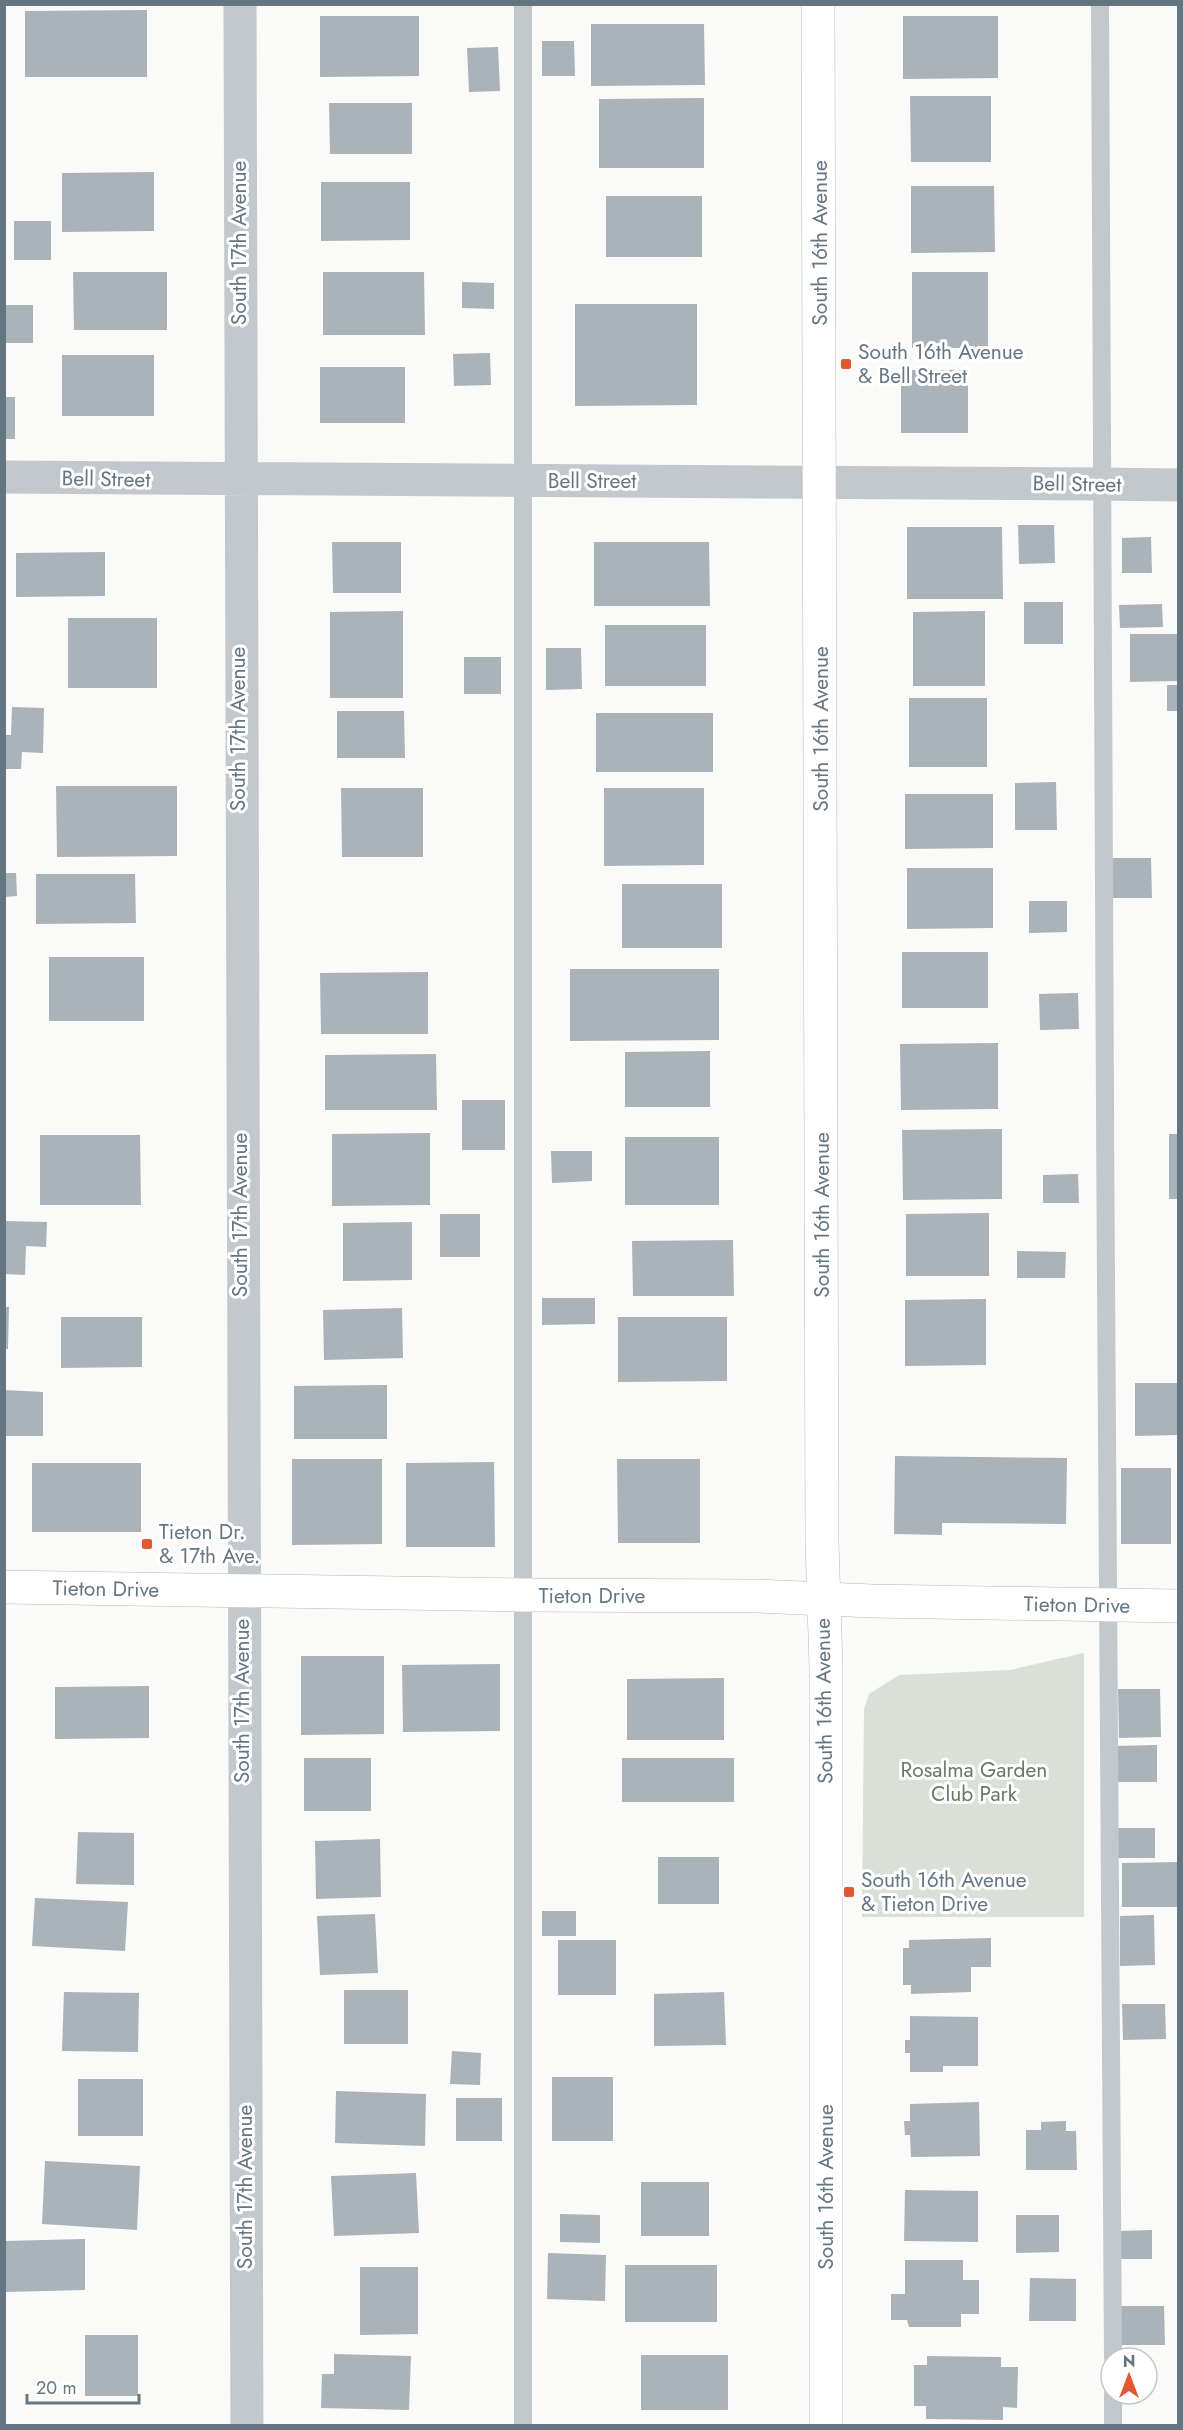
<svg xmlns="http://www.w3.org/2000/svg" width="1183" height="2430" font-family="Jost,sans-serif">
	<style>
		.green { fill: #dadfd7 }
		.building { fill: #aab3b9 }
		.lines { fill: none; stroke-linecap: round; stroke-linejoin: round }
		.secondary-casing { stroke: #b3babf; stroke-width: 34 }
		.primary-casing { stroke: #b5babe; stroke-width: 34 }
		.lane { stroke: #c3c8cc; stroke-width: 18 }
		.street { stroke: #c3c8cc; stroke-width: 33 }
		.secondary { stroke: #fff; stroke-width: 33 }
		.primary { stroke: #fff; stroke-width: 33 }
		.poi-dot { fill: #e4572e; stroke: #fff; stroke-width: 2 }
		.labels { text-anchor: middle; stroke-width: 6; stroke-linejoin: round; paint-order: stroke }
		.street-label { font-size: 21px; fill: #657683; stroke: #fff }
		.poi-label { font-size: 21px; fill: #657683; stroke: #fff; text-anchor: start }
		.park-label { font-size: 21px; fill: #687a64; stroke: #fff }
	</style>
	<rect width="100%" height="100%" fill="#fafaf8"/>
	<path class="green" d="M1084,1653v264h-222l2,-208 5,-15 30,-19 111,-5z"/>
	<path class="building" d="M147,10v67h-122v-66z
		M320,16h99v60l-99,1z
		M903,16h95v62l-95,1z
		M591,24h113l1,61 -114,1z
		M542,41h32l1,35h-33z
		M498,47l2,44 -31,1 -2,-44z
		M910,96h81v66h-80z
		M704,98v70h-105v-69z
		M329,103h83v51h-82z
		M154,172v59l-92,1v-59z
		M321,182h89v58l-89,1z
		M911,186h83l1,66 -84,1z
		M606,196h96v61h-96z
		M14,221h37v39h-37z
		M73,272h94v58h-93z
		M323,272h101l1,63h-102z
		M912,272h76v76h-76z
		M462,282l32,1v26l-32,-1z
		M575,304h122v101l-122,1z
		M4,305h29v38h-29z
		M490,353l1,32 -37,1 -1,-32z
		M62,355h92v61h-92z
		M320,367h85v56h-85z
		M901,370h67v63h-67z
		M5,397h10v42h-10z
		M1018,525h36l1,38 -36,1z
		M907,527h95l1,72h-96z
		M1151,537l1,36h-30v-35z
		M332,542h69v51h-68z
		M594,542h115l1,64h-116z
		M105,552v44l-89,1v-44z
		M1024,602h39v42h-39z
		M1162,604l1,23 -43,1 -1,-23z
		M403,611v87h-73v-86z
		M985,611v75h-72v-74z
		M68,618h89v70h-89z
		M605,625h101v61h-101z
		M1130,634h48v47l-48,1z
		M546,648h35l1,41 -36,1z
		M464,657h37v37h-37z
		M1167,685h11v26h-11z
		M909,698h78v69h-78z
		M12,707l32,1 -1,45 -21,-1 -1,17h-17v-34h7z
		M337,711h67l1,47h-68z
		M596,713h117v59h-117z
		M1056,782l1,48h-42v-47z
		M56,786h121v70l-120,1z
		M341,788h82v69h-81z
		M604,788h100v77l-100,1z
		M905,794h88v54l-88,1z
		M1109,858h42l1,40h-42z
		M907,868h86v60l-86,1z
		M4,873h12l1,23 -13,1z
		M36,874h99l1,49 -100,1z
		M622,884h100v64h-100z
		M1029,901h38v31l-38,1z
		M902,952h86v56h-86z
		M49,957h95v64h-95z
		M570,969h149v71l-149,1z
		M428,972v62h-107l-1,-61z
		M1078,993l1,36 -39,1 -1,-36z
		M998,1043v66l-97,1 -1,-66z
		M710,1051v56h-85v-55z
		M436,1054l1,56h-112v-55z
		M462,1100h43v50h-43z
		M1002,1129v70l-99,1 -1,-70z
		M430,1133v72l-98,1v-72z
		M1169,1134h9v65h-9z
		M40,1135h100l1,70h-101z
		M625,1137h94v68h-94z
		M551,1151h41v30l-40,2z
		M1078,1174l1,29h-36v-28z
		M989,1213v63h-83v-62z
		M440,1214h40v43h-40z
		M4,1221l43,1 -1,25 -20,-1 -1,29 -21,-1z
		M412,1222v58l-69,1v-58z
		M733,1240l1,56h-101l-1,-55z
		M1017,1251l49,1 -1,26h-48z
		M542,1298h53v26l-53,1z
		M986,1299v66l-81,1v-66z
		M4,1307h5l-1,42h-4z
		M402,1308l1,50 -79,2 -1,-50z
		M61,1317h81v50l-81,1z
		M618,1317h109v64l-109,1z
		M1135,1383h43v52l-43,1z
		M387,1385v54h-93v-53z
		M4,1390l39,2v44h-39z
		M895,1456l172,2 -1,66 -124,-1v12l-48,-1z
		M292,1459h90v85l-90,1z
		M617,1459h83v84h-82z
		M494,1462l1,85h-89v-84z
		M32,1463h109v69h-109z
		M1121,1468h50v76h-50z
		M301,1656h83v78l-83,1z
		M500,1664v67l-97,1 -1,-67z
		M724,1678v62h-97v-61z
		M149,1686v52l-94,1v-52z
		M1118,1689h42l1,48 -42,1z
		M1157,1745v37h-39v-36z
		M304,1758h67v53h-67z
		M622,1758h112v44h-112z
		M1118,1828h37v30h-37z
		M78,1832l56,1v52l-58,-1z
		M380,1839l1,58 -65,2 -1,-58z
		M658,1857h61v47h-61z
		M1178,1862v45h-56v-44z
		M35,1898l93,4 -3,49 -93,-5z
		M542,1911h34v25h-34z
		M375,1914l3,59 -58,2 -3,-59z
		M1154,1915l1,50 -35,1v-50z
		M991,1938v29h-20v25l-60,2v-9h-8v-37h6v-8z
		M558,1940h58v55h-58z
		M344,1990h64v54h-64z
		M64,1992l75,1 -1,59 -76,-1z
		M724,1992l2,53 -72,1v-52z
		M1122,2004h43l1,35 -43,1z
		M910,2016l68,1v49h-35v6h-33v-19h-5v-13h5z
		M452,2051l29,2 -1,32 -30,-1z
		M552,2077h61v64h-61z
		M78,2079h65v57h-65z
		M336,2091l90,3 -1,52 -90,-3z
		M456,2098h46v43h-46z
		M979,2102l1,54 -69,1 -1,-22h-5l-1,-14h6v-17z
		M1066,2121v10h10l1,39h-51v-40h15v-8z
		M45,2161l95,5 -3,64 -95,-6z
		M416,2173l3,60 -85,3 -3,-60z
		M641,2182h68v54h-68z
		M905,2190l73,1v51l-74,-1z
		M560,2214l40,1v28l-40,-1z
		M1016,2215h43v37l-43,1z
		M1152,2230v29h-34v-28z
		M85,2239v51l-79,2 -2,-51z
		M548,2253l58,2 -1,46 -58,-2z
		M905,2260h58v20h16v34h-18v13h-52l-2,-7h-16v-26h14z
		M625,2265h92v57h-92z
		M360,2267h58v67l-58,1z
		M1030,2278l46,1v42h-47z
		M1118,2306h46l1,39h-47z
		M85,2335h53v61h-53z
		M334,2354l77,2 -2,54 -88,-2 1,-34h12z
		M641,2355h87v55h-87z
		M927,2356l74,1v10h17l-1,41 -14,-1v13l-77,-1v-13h-12v-41h13z"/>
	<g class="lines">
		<defs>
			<path id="secondary" d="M4,1587l519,8 235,1 114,5 306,5"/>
			<path id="primary" d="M818,4l4,1539 4,123v760"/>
		</defs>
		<use href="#secondary" class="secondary-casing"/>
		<use href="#primary" class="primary-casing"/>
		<path class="lane" d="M1100,4c0,785 10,1569 13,2354
			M1113,2394v32
			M523,2426v-2422"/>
		<path class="street" d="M240,4c-4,808 1,1615 7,2422
			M4,477c392,6 783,3 1174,8"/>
		<use href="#secondary" class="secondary"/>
		<use href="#primary" class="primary"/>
	</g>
	<g class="poi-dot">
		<rect x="840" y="358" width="12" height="12" rx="3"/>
		<rect x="141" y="1538" width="12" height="12" rx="3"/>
		<rect x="843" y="1886" width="12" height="12" rx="3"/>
	</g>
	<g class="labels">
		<g class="street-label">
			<text transform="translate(239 243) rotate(-90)" y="7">South 17th Avenue</text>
			<text transform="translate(820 243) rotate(-90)" y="7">South 16th Avenue</text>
			<text transform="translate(106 479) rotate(1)" y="7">Bell Street</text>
			<text x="592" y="488">Bell Street</text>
			<text transform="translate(1077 484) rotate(1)" y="7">Bell Street</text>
			<text transform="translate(238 729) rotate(-90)" y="7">South 17th Avenue</text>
			<text transform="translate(821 729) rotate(-90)" y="7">South 16th Avenue</text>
			<text transform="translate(240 1215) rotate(-90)" y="7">South 17th Avenue</text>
			<text transform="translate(822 1215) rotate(-90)" y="7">South 16th Avenue</text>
			<text transform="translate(106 1589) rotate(1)" y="7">Tieton Drive</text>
			<text x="592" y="1603">Tieton Drive</text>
			<text transform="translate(1077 1605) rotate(1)" y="7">Tieton Drive</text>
			<text transform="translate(242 1701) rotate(-90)" y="7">South 17th Avenue</text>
			<text transform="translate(824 1701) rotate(-91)" y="7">South 16th Avenue</text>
			<text transform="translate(245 2187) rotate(-90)" y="7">South 17th Avenue</text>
			<text transform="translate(826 2187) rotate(-90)" y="7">South 16th Avenue</text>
		</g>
		<g class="poi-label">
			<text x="858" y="359">South 16th Avenue<tspan x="858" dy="24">&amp; Bell Street</tspan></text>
			<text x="159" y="1539">Tieton Dr.<tspan x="159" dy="24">&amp; 17th Ave.</tspan></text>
			<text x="861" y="1887">South 16th Avenue<tspan x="861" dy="24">&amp; Tieton Drive</tspan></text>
		</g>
		<g class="park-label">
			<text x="974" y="1777">Rosalma Garden<tspan x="974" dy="24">Club Park</tspan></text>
		</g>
	</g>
	<rect width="1183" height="2430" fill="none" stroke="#657683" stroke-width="12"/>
	<g transform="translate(1129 2376)"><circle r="28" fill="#ffffff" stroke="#c1c8cd" stroke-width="1.5"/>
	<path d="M0-4.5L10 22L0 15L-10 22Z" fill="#e4572e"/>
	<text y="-9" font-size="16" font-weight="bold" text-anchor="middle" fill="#657683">N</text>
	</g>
	<path d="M27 2394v9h112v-9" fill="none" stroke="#657683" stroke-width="3"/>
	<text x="36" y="2394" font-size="18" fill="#657683" stroke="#ffffff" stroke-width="4.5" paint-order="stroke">20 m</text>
</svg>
